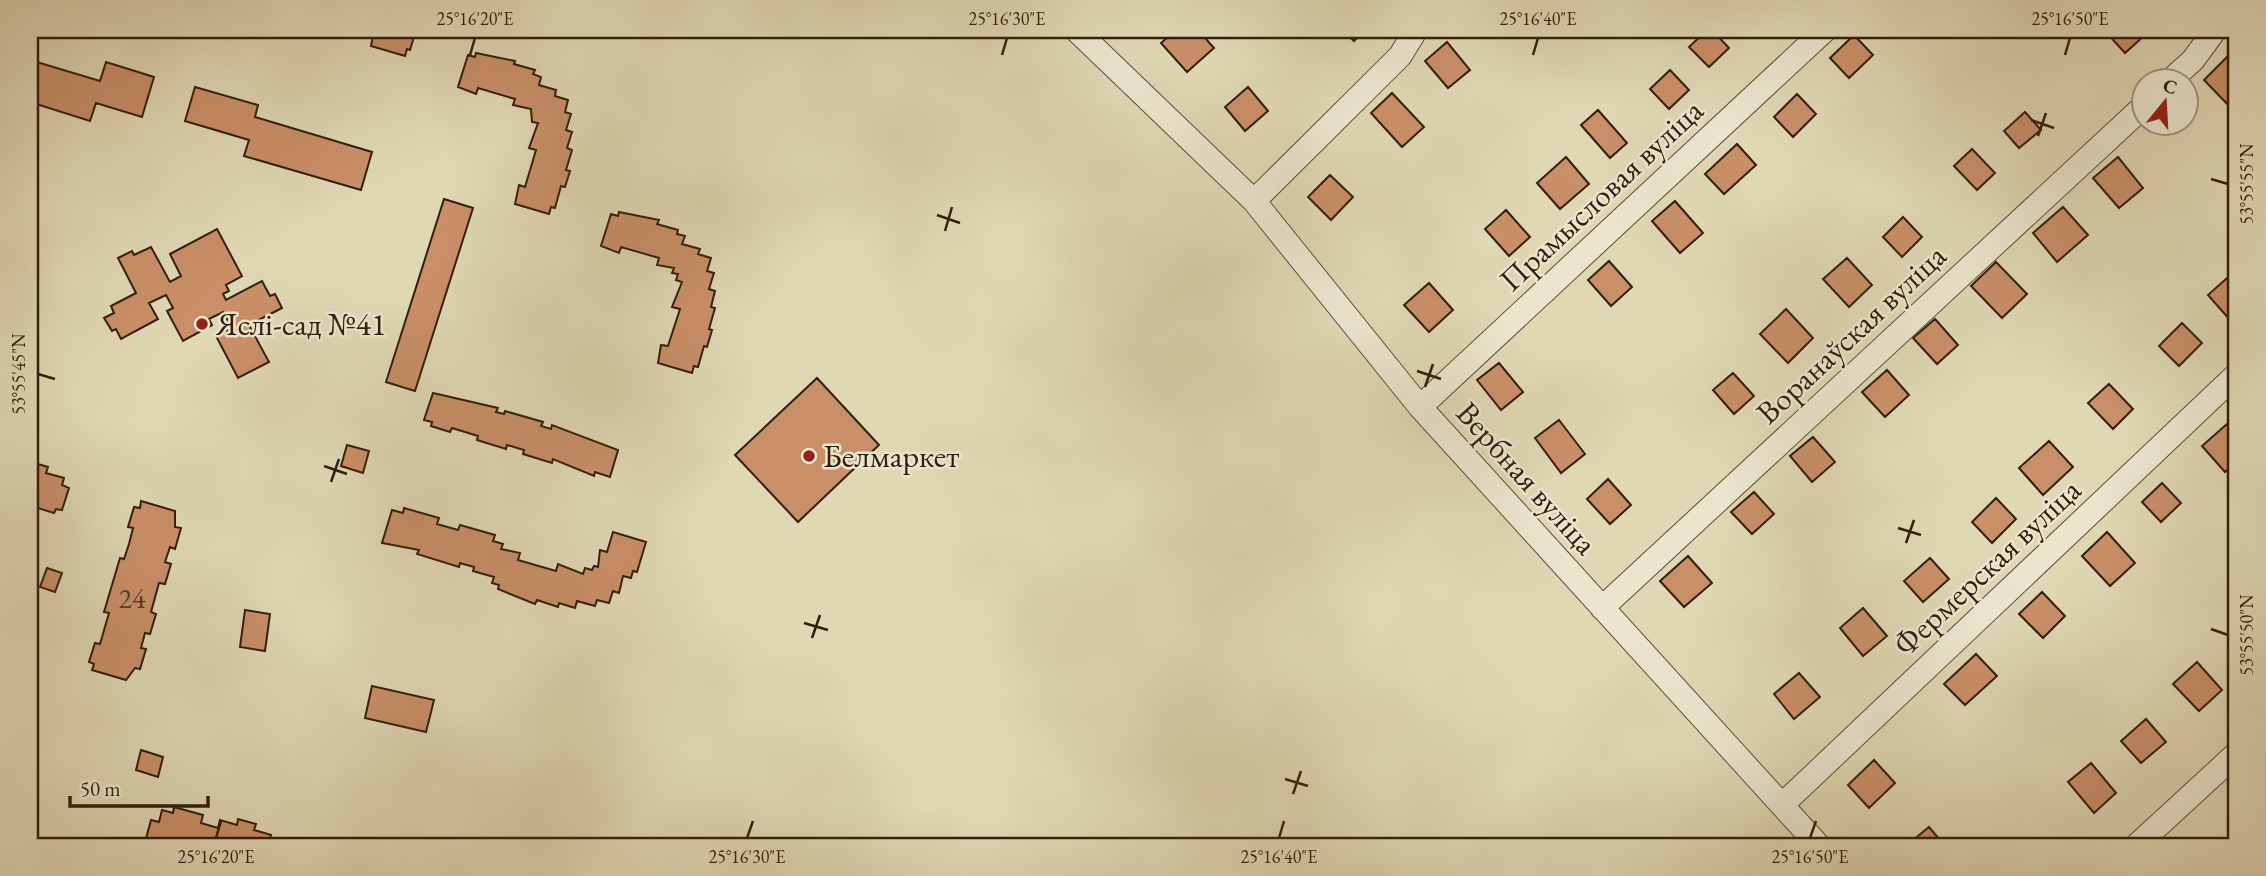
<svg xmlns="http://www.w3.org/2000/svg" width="2266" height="876" font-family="'EB Garamond',serif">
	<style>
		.building { fill: #c98f69; stroke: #331e0b; stroke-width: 2 }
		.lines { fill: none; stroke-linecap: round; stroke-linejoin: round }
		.minor-casing { stroke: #5e4c35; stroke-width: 25 }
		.minor { stroke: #ebe5ce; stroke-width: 23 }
		.ticks { fill: none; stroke: #331e0b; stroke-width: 2.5 }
		.poi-dot { fill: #8f2418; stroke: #ebe5ce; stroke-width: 2.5 }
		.labels { text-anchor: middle; stroke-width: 5; stroke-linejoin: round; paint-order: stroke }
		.number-label { font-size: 28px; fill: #583a22 }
		.street-label { font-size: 32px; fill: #331e0b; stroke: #ebe5ce }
		.poi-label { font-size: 32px; fill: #331e0b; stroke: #ebe5ce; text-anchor: start }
		.neatline { fill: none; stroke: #331e0b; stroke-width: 2.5 }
		.ticks-label { font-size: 18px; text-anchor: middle; fill: #331e0b }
	</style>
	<rect width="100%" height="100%" fill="#e0d7b4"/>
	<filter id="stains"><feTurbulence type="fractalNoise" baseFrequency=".00286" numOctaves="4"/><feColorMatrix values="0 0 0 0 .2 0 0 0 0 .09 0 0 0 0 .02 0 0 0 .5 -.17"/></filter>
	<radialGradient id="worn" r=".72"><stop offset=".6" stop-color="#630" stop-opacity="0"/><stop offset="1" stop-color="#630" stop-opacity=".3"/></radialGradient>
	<path class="building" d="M374,30h42l-6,20 -3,-1 -2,7 -34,-10z
		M1176,30h22l16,18 -27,24 -26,-29z
		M1342,30h23l-11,11z
		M1707,30h5l17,18 -20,19 -20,-20z
		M2104,30h36l5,5 -20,18z
		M1854,35l19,20 -24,23 -19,-20z
		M1447,42l23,28 -22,18 -23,-27z
		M476,53l39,8 -1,3 21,6 -2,4 8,3 -2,8 17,5 -1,6 13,4 -3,12 6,2 -5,16 6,2 -5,16 5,2 -6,20 4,1 -5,16 -4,-1 -6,22 -4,-1 -2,7 -34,-10 4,-19 6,2 11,-37 -7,-2 9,-25 -6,-1 -1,-13 -18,-4 2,-6 -37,-11 -2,6 -18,-7 10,-32 7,2z
		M2231,53l5,5 -2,53 -30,-31z
		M30,60l70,21 6,-19 48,15 -12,40 -46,-14 -6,18 -60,-19z
		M1670,70l19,20 -20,19 -19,-20z
		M195,87l63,18 -3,12 117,35 -11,38 -117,-34 5,-16 -64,-19z
		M1248,87l20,24 -23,20 -20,-24z
		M1392,93l32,34 -22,20 -31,-34z
		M1797,94l19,20 -23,23 -19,-20z
		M1598,110l29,33 -17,15 -29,-33z
		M2025,112l16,18 -22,18 -15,-17z
		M1737,144l19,21 -32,29 -19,-20z
		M1972,149l23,24 -18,17 -23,-24z
		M1566,157l23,27 -29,25 -23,-26z
		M2118,157l25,31 -24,20 -26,-30z
		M1330,175l23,22 -22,23 -23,-23z
		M444,199l29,9 -58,183 -29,-9z
		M1675,201l28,32 -23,20 -28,-32z
		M2063,207l25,28 -31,27 -24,-29z
		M1506,210l24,27 -21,19 -24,-27z
		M619,212l40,8 -2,4 21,6 -1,4 8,2 -3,8 18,5 -2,5 13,4 -4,13 7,2 -5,16 6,2 -4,16 4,1 -6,21 3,1 -5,17 -3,-1 -6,21 -4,-1 -2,7 -34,-10 3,-18 7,1 12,-37 -8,-2 10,-25 -6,-2 2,-6 -6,-1 2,-5 -17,-3 2,-7 -38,-11 -2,6 -18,-7 10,-32 7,2z
		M1903,217l19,20 -20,20 -19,-20z
		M217,229l25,47 -16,9 3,6 -6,3 3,6 36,-19 8,15 5,-2 7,14 -33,17 20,37 -31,16 -22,-42 16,-8 -9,-16 -14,7 3,6 -29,16 -16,-30 6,-3 -7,-13 -17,8 9,16 -37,20 -5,-10 -4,2 -8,-13 10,-5 -3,-7 25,-13 -18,-35 14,-7 2,4 17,-8 19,35 11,-6 -11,-22z
		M1847,258l25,27 -23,22 -26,-28z
		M1609,261l23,26 -21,19 -23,-26z
		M1996,262l31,32 -25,24 -31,-32z
		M2236,270v44l-6,6 -22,-25z
		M1429,283l24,27 -24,22 -25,-27z
		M1786,309l27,29 -25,25 -28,-29z
		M1935,319l23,26 -21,19 -24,-26z
		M2182,323l20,20 -23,23 -20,-20z
		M1499,363l24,29 -22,18 -24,-30z
		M1887,370l22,25 -24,22 -23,-25z
		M1733,373l21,23 -20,18 -21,-24z
		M817,378l62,67 -81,77 -63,-67z
		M2109,384l24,25 -20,20 -25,-26z
		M433,393l65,15 -2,4 8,2 1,-3 38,11 -2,4 10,3 1,-4 66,25 -8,27 -15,-5 -1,4 -41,-17 -1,4 -29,-9 1,-4 -17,-5 -1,4 -29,-9 1,-4 -26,-8 -2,4 -19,-6 1,-4 -8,-2z
		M1559,420l26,34 -24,19 -26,-35z
		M2227,424l9,11v27l-11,10 -23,-26z
		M1813,437l22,25 -23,20 -22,-26z
		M2049,441l24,26 -30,28 -24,-27z
		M347,445l22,6 -6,22 -22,-7z
		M31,462l17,5 -2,6 18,5 -2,7 7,3 -7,22 -6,-1 -2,4 -16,-5 -1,5 -7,-2z
		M1608,479l23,26 -21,19 -23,-25z
		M2162,483l19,20 -20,19 -19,-20z
		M1754,492l20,22 -22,20 -21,-22z
		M1996,498l20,21 -24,24 -20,-21z
		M141,501l34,10v16l6,1 -6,21 -5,-2 -5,15 6,2 -6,20 -6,-1 -8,29 5,2 -6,20 -5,-1 -4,15 5,1 -6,20 -5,-1 -9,12 -34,-10 2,-6 -5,-2 6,-19 5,1 9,-31 -5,-1 16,-54 4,1 5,-15 4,-16 -5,-1 6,-20 6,1z
		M404,508l35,10 -2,6 21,6 2,-5 35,10 -2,6 10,3 -2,5 19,4 -2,7 38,11 2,-7 25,10 2,-6 7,2 2,-4 4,1 2,-17 7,2 6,-20 33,10 -9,30 -4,-1 -2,7 -8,-2 -4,17 -6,-2 -4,12 -12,-3 -2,6 -18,-5 -2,7 -16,-5 -1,4 -21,-7 -2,4 -37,-15 1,-4 -7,-2 2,-6 -21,-6 1,-4 -14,-4 -1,4 -42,-13 2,-4 -37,-7 10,-33 11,3z
		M2107,532l28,31 -25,23 -28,-30z
		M1688,556l24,27 -28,24 -24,-26z
		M1930,558l19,21 -26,23 -19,-21z
		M47,568l15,5 -7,19 -15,-5z
		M2042,592l23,24 -22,22 -24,-24z
		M1863,608l24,28 -24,20 -23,-28z
		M245,610l25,4 -5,37 -25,-4z
		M1976,654l21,22 -32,29 -21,-21z
		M2197,662l25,28 -23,21 -26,-27z
		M1799,673l21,24 -26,22 -20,-25z
		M372,686l62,14 -8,32 -61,-14z
		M2146,719l20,23 -25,21 -20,-22z
		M141,750l22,7 -5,20 -22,-7z
		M1874,760l21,23 -26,25 -21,-23z
		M2091,763l25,30 -22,20 -26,-31z
		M174,807l29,8 -2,8 17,5 2,-8 17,5 1,-6 18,5 -2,6 17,5 -3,9 8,2h-132l7,-26 8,2 3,-12 11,3z
		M1929,827l16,19h-39z"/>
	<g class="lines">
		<defs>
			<path id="minor" d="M1076,30l178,171 166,206 399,439
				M2171,80l22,-20 22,-30
				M1254,201l146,-145 16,-26
				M1420,407l405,-377
				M1602,608l542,-502
				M1782,805l454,-430
				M2136,846l100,-92"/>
		</defs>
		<use href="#minor" class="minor-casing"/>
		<use href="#minor" class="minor"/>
	</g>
	<path class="ticks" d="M470,55l5,-17M1002,55l5,-17M1533,55l5,-17M2065,55l5,-17M2031,120l23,8M2038,136l8,-23M2211,179l17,5M937,215l23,8M945,231l7,-24M1417,371l24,8M38,374l17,5M1425,387l8,-23M324,466l23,8M331,482l8,-23M1898,528l23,7M1906,543l8,-23M804,623l24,7M2211,629l17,6M812,638l8,-23M1285,779l23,7M1293,794l8,-23M216,838l5,-17M747,838l6,-17M1279,838l5,-17M1810,838l6,-17"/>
	<g class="poi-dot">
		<circle cx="202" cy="324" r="7"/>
		<circle cx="809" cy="456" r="7"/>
	</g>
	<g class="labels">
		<g class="number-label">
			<text x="132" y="608">24</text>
		</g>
		<g class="street-label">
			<text transform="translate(1601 195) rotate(-43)" y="11">Прамысловая вуліца</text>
			<text transform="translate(1851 334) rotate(-43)" y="11">Воранаўская вуліца</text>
			<text transform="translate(1527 478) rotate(48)" y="11">Вербная вуліца</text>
			<text transform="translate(1987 567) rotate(-43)" y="11">Фермерская вуліца</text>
		</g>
		<g class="poi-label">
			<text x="216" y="335">Яслі-сад №41</text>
			<text x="823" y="467">Белмаркет</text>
		</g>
	</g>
	<rect width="2266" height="876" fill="none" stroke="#e0d7b4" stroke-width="77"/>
	<g transform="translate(2165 102) rotate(18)"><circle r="33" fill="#ebe5ce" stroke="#a19580" stroke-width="2"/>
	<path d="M0-5L12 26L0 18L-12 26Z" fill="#8f2418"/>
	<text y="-10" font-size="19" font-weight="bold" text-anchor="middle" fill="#331e0b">С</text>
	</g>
	<path d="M70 796v10h138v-10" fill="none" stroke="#331e0b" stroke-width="3.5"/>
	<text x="80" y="796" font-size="21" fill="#331e0b" stroke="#ebe5ce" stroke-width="5" paint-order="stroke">50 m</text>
	<rect x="38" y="38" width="2190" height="800" class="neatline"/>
	<g class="ticks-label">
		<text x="475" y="25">25°16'20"E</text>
		<text x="1007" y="25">25°16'30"E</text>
		<text x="1538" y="25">25°16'40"E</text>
		<text x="2070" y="25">25°16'50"E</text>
		<text transform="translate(2247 184) rotate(-90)" y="6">53°55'55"N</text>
		<text transform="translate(19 374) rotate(-90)" y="6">53°55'45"N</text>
		<text transform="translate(2247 635) rotate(-90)" y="6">53°55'50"N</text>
		<text x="216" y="863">25°16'20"E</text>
		<text x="747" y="863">25°16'30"E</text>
		<text x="1279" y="863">25°16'40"E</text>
		<text x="1810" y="863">25°16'50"E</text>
	</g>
	<rect width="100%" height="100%" filter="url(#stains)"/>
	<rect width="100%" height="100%" fill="url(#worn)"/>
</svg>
